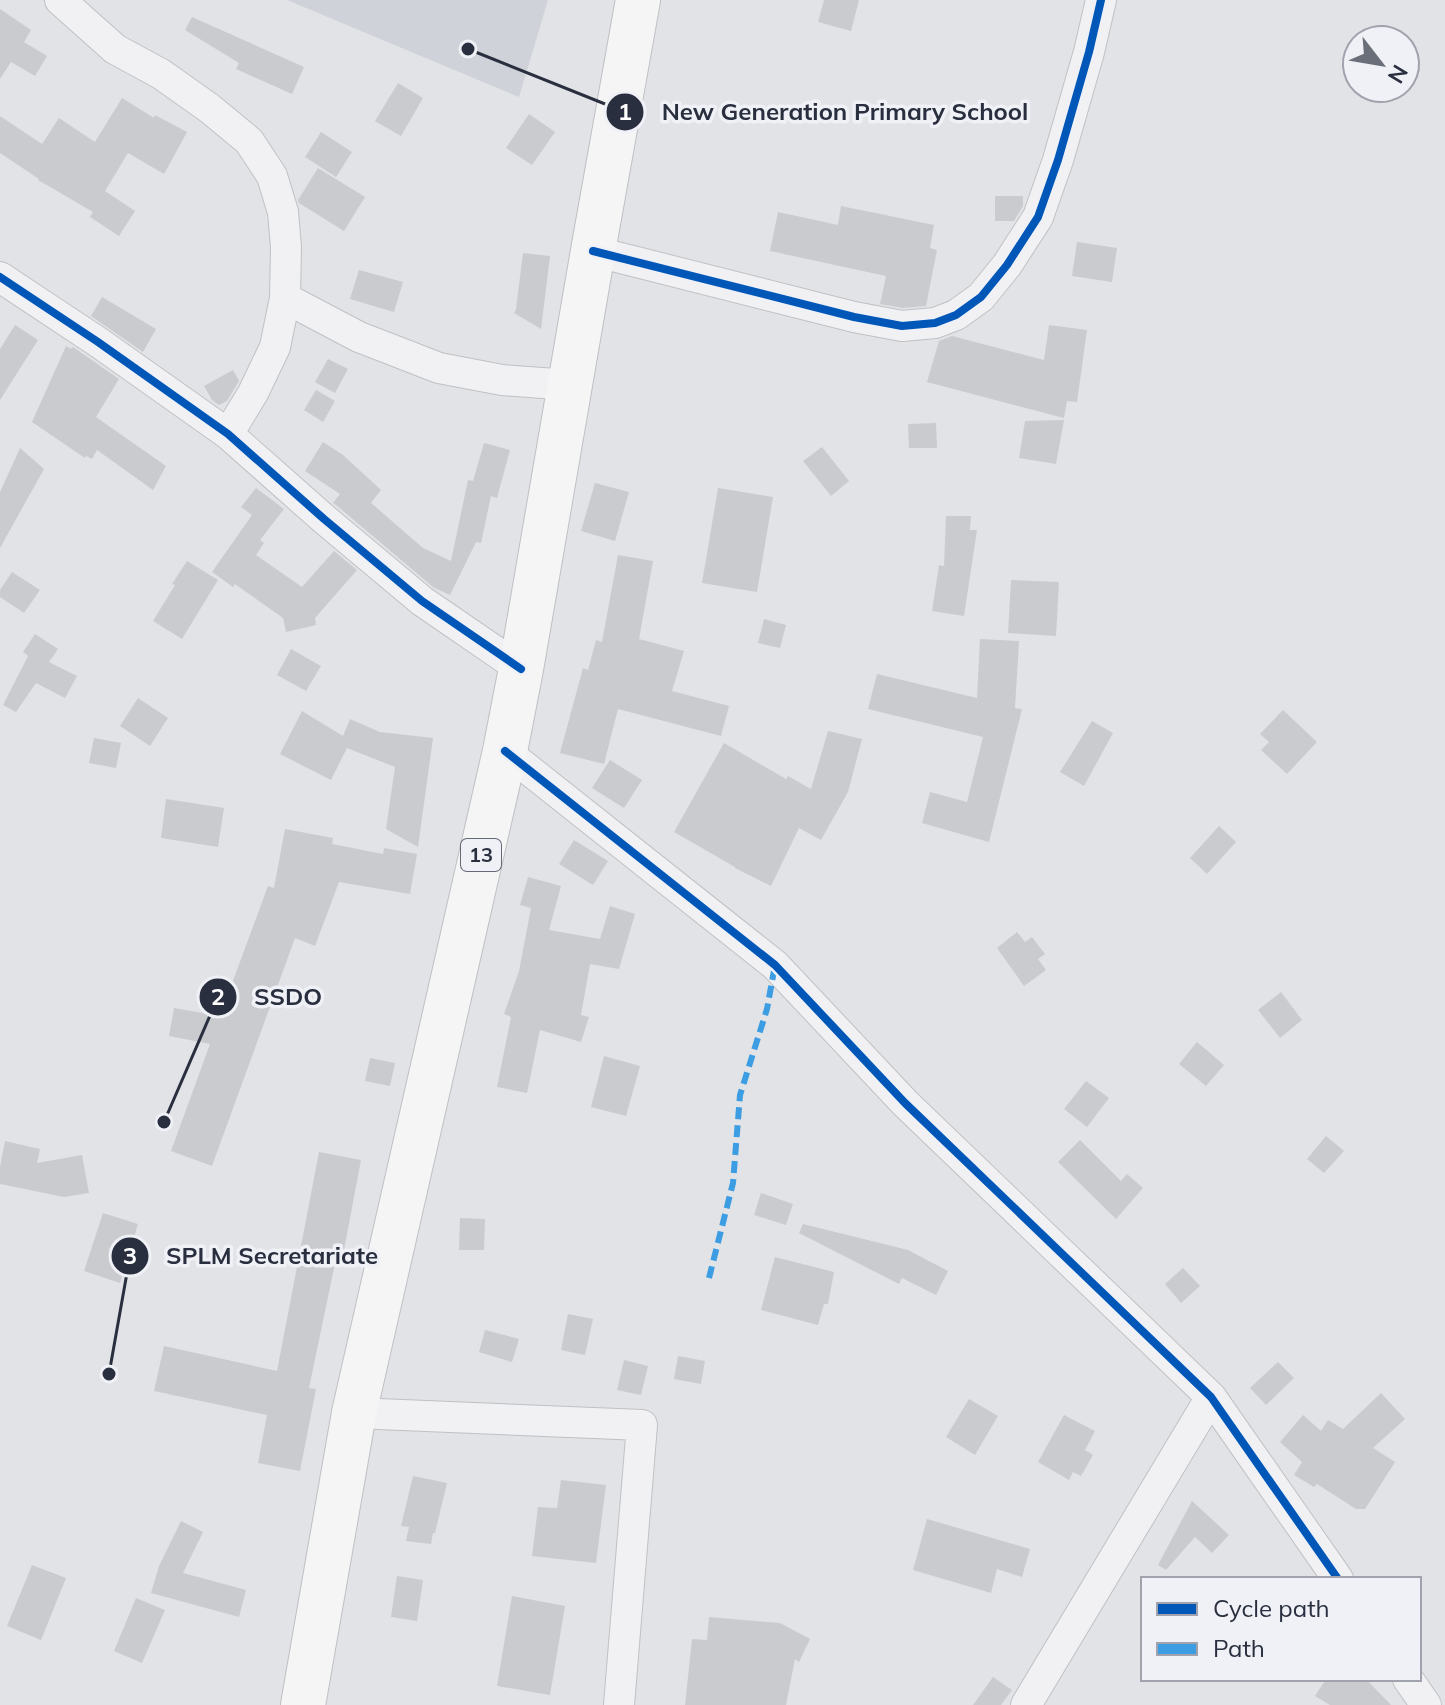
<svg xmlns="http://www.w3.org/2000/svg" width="1445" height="1705" font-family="Mulish,sans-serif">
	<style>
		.built { fill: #d0d2d9 }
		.building { fill: #cacbce }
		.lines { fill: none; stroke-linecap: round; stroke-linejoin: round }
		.street-casing { stroke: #bfc1c4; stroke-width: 32 }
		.primary-casing { stroke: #bec0c3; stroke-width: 46 }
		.street { stroke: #f1f1f3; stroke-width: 30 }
		.primary { stroke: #f5f5f6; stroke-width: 44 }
		.quiet { stroke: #3d9de3; stroke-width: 6; stroke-dasharray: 12 6; stroke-linecap: butt }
		.cycleway-casing { stroke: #eff1f6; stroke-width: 13 }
		.cycleway { stroke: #0057b8; stroke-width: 8 }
		.labels { text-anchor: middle; stroke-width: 7; stroke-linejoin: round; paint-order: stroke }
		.shield { fill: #eff1f6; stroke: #646976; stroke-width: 2 }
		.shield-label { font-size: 20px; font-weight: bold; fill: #292f3f }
		.leader { fill: none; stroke: #292f3f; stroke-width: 3 }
		.callout-dot { fill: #292f3f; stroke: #eff1f6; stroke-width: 3 }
		.mark-label { font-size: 24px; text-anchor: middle; font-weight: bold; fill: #fff }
		.callout-label { font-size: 24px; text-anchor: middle; font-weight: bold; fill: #292f3f; stroke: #eff1f6; stroke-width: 7; stroke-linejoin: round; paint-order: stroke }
	</style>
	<rect width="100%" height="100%" fill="#e1e3e6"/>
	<path class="built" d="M287,0h261l-29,97z"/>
	<path class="building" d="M824,0h35l-8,31 -33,-9z
		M0,9l31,21 -7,12 23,14 -12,20 -24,-14 -11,17z
		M192,17l112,50 -12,27 -56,-25 3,-6 -54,-33z
		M398,83l25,15 -22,38 -26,-15z
		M122,98l32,20 1,-3 32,17 -23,42 -36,-21 -23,38 30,20 -16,25 -29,-19 3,-5 -55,-32 1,-1 -39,-26v-37l42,28 17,-26 36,24z
		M529,114l26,18 -23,33 -26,-17z
		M321,132l31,20 -16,25 -31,-20z
		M318,168l47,29 -21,34 -45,-28 -1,-3z
		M995,196h28v10l-9,15h-19z
		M841,206l93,19 -4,23 7,2 -11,56 -23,2 -23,-4 6,-28 -116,-25 8,-39 60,13z
		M1077,242l40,6 -5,34 -40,-6z
		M523,253l27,3 -9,73 -27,-16 2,-4z
		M359,270l44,12 -9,30 -44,-13z
		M102,297l54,32 -13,23 -52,-36z
		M15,325l23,15 -38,60v-51z
		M1049,325l38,5 -10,72 -10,-1 -3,17 -137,-36 12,-41 13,-5 92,24z
		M66,346l5,3 2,-2 46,32 -23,38 70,49 -13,24 -56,-40 -5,9 -6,-3 -1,2 -53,-36z
		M328,359l20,10 -13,24 -20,-11z
		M233,370l6,11 -12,20 -8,4 -7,-5 -8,-14z
		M316,390l19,11 -12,21 -19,-12z
		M1064,420l-8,44 -37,-6 6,-37z
		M936,423l1,25h-28l-1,-24z
		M323,442l20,13 38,35 -10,13 52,45 28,13 17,-81 5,1 11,-38 26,7 -13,48 -6,-2 -10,47 -5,-1 -26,53 -17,-8 -97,-82 -3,-2 7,-9 -35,-23z
		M822,447l27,34 -18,15 -28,-35z
		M20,448l24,21 -44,79v-56z
		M595,483l34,9 -14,49 -34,-10z
		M256,488l28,21 -24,31 4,3 -8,12 46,32 32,-36 23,19 -42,48 1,7 -30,7 -3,-14 -48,-34 -2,3 -21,-15 40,-57 -11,-8z
		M718,488l55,9 -16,95 -55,-9z
		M946,516h25l-1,14h7l-13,86 -32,-5 7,-46 5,1z
		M618,555l35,6 -14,78 45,12 -12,40 57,15 -8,30 -103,-27 -14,55 -44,-11 23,-85 5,2 8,-30 6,2z
		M187,561l31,19 -36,59 -29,-18 22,-36 -3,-1z
		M12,572l28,18 -16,23 -24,-16v-7z
		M1011,580l48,2 -3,54 -48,-3z
		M764,619l22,6 -6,23 -22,-5z
		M35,634l23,15 -9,13 28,14 -12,22 -29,-15 -20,29 -13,-7 25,-49 -5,-4z
		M980,639l39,2 -4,67 7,1 -33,133 -67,-19 8,-31 37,10 16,-65 -115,-28 9,-35 100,24z
		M291,649l30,17 -15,25 -29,-16z
		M138,698l30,20 -18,28 -30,-20z
		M1283,710l34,32 -30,32 -26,-24 8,-8 -9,-8z
		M302,711l41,25 7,-17 30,13 53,6 -15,109 -32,-18 9,-62 -48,-19 -16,32 -51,-26z
		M1092,721l21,12 -29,53 -24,-14z
		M828,731l34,8 -14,53 -27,48 -22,-12 -28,58 -36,-18v-1l-61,-35 50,-89 62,36 2,-3 23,13z
		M94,738l27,5 -5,25 -27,-5z
		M610,760l32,20 -18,28 -32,-20z
		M166,799l58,9 -6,39 -57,-9z
		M1219,826l17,16 -29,32 -17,-16z
		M285,829l48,9 -1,6 51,10 1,-6 33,6 -7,40 -71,-12 -24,64 -20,-8 -83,228 -41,-15 39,-107 -41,-8 5,-28 46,8 48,-130 6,2z
		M574,840l34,21 -15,24 -34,-21z
		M528,877l33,9 -12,44 51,9 10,-33 25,8 -16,55 -29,-5 -9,51 8,2 -8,25 -41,-12 -13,63 -30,-6 14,-70 -7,-3 15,-43 12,-63 -11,-3z
		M1017,932l8,10 7,-5 13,17 -7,5 8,11 -22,16 -27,-38z
		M1281,992l21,28 -22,18 -22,-28z
		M1197,1042l27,23 -18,21 -27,-22z
		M604,1056l36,10 -14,50 -35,-9z
		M370,1058l25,5 -5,23 -25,-5z
		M1086,1081l23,17 -22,29 -23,-18z
		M1326,1136l18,15 -20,22 -17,-14z
		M1080,1140l41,41 6,-7 16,14 -27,31 -58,-57z
		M5,1141l35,8 -3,14 45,-8 7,38 -25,4 -64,-13v-17z
		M319,1152l42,8 -17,90 -6,-1 -29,139 7,1 -16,82 -42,-8 9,-48 -113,-24 10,-45 113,25z
		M761,1193l32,11 -7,21 -32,-10z
		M103,1213l35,11 -18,59 -36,-12z
		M460,1218l25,1 -1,31h-25z
		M803,1224l105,26 40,21 -12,24 -34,-17 -3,6 -100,-51z
		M775,1257l59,15 -6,32h-4l-6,21 -57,-15z
		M1183,1268l17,18 -19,17 -16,-19z
		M568,1314l25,5 -8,36 -24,-5z
		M485,1330l34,9 -7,23 -33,-10z
		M678,1356l27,5 -4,23 -27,-5z
		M624,1360l24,6 -7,29 -24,-5z
		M1278,1362l16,16 -28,27 -16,-17z
		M1381,1393l24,26 -32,29 22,14 -30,47h-9l-39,-25 -3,3 -20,-12 8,-13 -22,-20 23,-27 18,16 7,-11 15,9z
		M969,1399l29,17 -23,39 -29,-18z
		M1064,1415l31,16 -10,19 8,5 -12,21 -8,-4 -4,8 -31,-18z
		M413,1476l34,7 -12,50h-2l-2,11 -25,-3 3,-14 -8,-1z
		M561,1480l45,5 -10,78 -64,-7 6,-49 19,1z
		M1192,1501l37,34 -17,18 -17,-16 -29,33 -8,-5z
		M927,1519l103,30 -8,28 -25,-8 -6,24 -78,-23z
		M181,1521l22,11 -20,41 63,17 -7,27 -88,-24 8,-27z
		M32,1565l34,13 -25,62 -34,-14z
		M397,1576l26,4 -6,41 -26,-4z
		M512,1596l53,10 -15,89 -53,-9z
		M136,1598l29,12 -23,53 -28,-12z
		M709,1617l71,6 30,16 -11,23 -4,-3 -9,46h-101l7,-66 15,1z
		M993,1677l19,13 -11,15h-28z
		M1326,1679h40l25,26h-61l-15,-9z"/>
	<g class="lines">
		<defs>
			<path id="street" d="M60,0l55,49 46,25 48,34 40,33 23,35 11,36 3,35 -1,51 -10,49 -22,46 -25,41
				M593,251l261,66 48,9 33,-3 21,-8 25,-18 26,-32 31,-48 20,-57 31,-108 12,-52
				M0,277l98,65 130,92 96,85 98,82 99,68
				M285,298l74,39 80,31 63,12 68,5
				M505,751l270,214 130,138 306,294 127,182
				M354,1413l288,12 -23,280
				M1408,1679l18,26
				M1026,1705l185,-308"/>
			<path id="primary" d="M303,1705l51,-292 151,-662 16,-82 72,-418 45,-251"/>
		</defs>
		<use href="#street" class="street-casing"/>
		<use href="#primary" class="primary-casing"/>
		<use href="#street" class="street"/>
		<use href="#primary" class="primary"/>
		<path class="quiet" d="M709,1278l24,-95 7,-88 27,-86 8,-44"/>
		<defs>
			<path id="cycleway" d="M593,251l261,66 48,9 33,-3 21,-8 25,-18 26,-32 31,-48 20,-57 31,-108 12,-52
				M0,277l98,65 130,92 96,85 98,82 99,68
				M505,751l270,214 130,138 306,294 127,182"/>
		</defs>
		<use href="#cycleway" class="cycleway-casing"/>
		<use href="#cycleway" class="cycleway"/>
	</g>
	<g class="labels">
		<rect class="shield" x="461" y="839" width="40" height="32" rx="6"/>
		<g class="shield-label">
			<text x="481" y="862">13</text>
		</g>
	</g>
	<path class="leader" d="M468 49L625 112M164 1122L218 997M109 1374L130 1256"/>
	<g class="callout-dot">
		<circle cx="468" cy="49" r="8"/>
		<circle cx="164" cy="1122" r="8"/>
		<circle cx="109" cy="1374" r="8"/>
		<circle cx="625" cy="112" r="20"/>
		<circle cx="218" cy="997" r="20"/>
		<circle cx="130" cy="1256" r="20"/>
	</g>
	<g class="mark-label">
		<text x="625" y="120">1</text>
		<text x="218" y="1005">2</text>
		<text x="130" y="1264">3</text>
	</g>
	<g class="callout-label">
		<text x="845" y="120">New Generation Primary School</text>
		<text x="288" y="1005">SSDO</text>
		<text x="272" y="1264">SPLM Secretariate</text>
	</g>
	<rect x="1141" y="1577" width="280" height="104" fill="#eff1f6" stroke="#a0a3ad" stroke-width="2"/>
	<rect x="1157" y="1603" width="40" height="12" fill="#0057b8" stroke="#a0a3ad" stroke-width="2"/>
	<text x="1213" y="1617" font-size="24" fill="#292f3f">Cycle path</text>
	<rect x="1157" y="1643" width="40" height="12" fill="#3d9de3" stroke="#a0a3ad" stroke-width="2"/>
	<text x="1213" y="1657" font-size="24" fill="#292f3f">Path</text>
	<g transform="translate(1381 64) rotate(121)"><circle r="38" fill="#eff1f6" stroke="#a0a3ad" stroke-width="2"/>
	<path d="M0-6L14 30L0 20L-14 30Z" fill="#696e79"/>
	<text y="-12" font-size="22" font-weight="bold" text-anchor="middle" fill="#292f3f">N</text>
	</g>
</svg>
